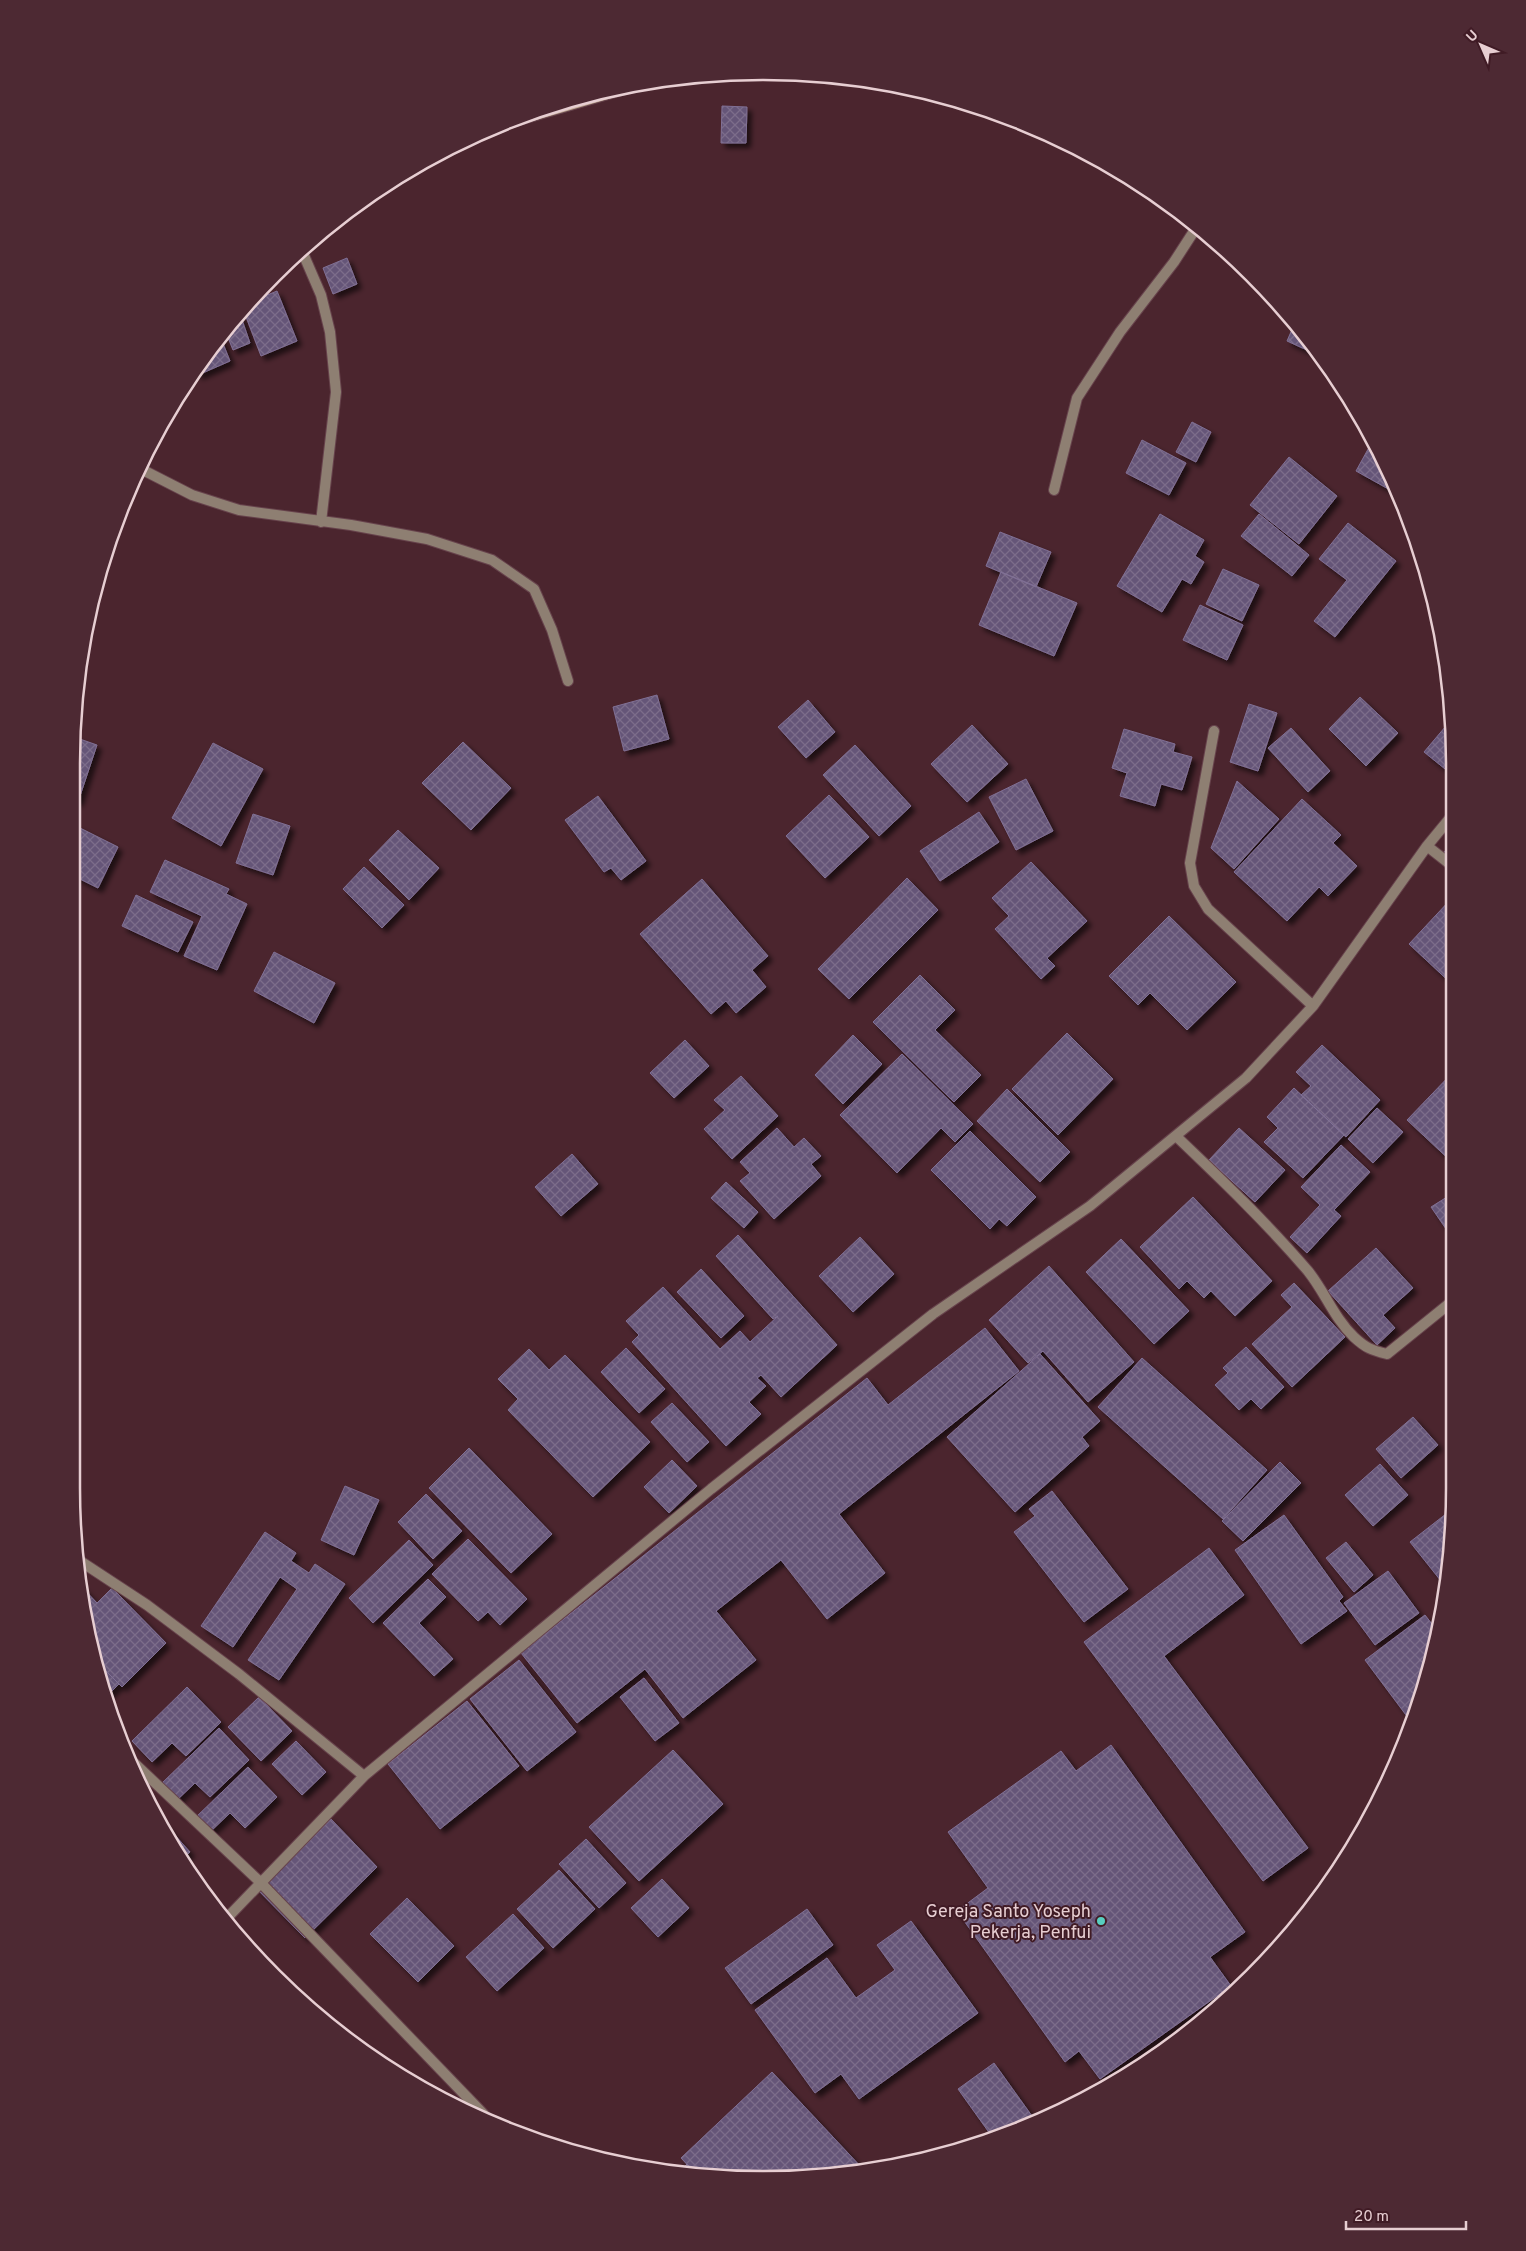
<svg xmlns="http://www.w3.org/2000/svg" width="1526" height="2251" font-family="Overpass,sans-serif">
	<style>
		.building { fill: url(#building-cross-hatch); stroke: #807095; filter: url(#shadow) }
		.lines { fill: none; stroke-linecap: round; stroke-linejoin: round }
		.street-casing { stroke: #67434c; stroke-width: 12 }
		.secondary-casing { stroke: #67434c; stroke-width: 12 }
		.street { stroke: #8e7f72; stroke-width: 10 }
		.secondary { stroke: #c1aa95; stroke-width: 10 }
		.poi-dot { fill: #58cec0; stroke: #401b25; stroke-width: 2 }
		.labels { text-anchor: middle; stroke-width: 4; stroke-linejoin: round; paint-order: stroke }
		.poi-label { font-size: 18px; fill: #e7ced2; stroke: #401b25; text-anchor: end }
		.rim { fill: none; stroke: #e7ced2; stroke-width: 2.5 }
	</style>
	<defs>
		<pattern id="building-cross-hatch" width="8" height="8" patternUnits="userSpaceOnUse" patternTransform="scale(1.25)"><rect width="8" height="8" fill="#655578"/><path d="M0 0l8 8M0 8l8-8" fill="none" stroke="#7b6c8a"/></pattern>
		<filter id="shadow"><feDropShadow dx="4.5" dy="4.5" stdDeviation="2.5" flood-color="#0009"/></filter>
	</defs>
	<rect width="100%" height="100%" fill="#4b252e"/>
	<path class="building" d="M722,106l25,1 -1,36h-25z
		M347,258l10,26 -24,10 -10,-26z
		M277,291l20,50 -36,15 -18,-47 5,-6z
		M240,314l10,29 -17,7 -8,-20z
		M1294,325l26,31 -33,-15z
		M220,336l10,25 -32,14 -2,-4z
		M1192,422l19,10 -15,30 -20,-10z
		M1142,440l44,23 -17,32 -43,-22z
		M1372,442l29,54 -45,-25z
		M1289,457l48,39 -38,48 -49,-39z
		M1160,514l44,26 -9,16 9,6 -13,22 -9,-5 -20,33 -45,-26z
		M1259,514l50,41 -17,21 -51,-40z
		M1348,523l48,38 -61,76 -21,-16 33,-41 -28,-21z
		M1000,532l51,20 -15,35 -50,-21z
		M1223,569l36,16 -17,36 -36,-17z
		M1001,572l76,31 -23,53 -75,-31z
		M1200,605l43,20 -16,35 -44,-20z
		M657,695l12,44 -45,12 -11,-44z
		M1360,697l38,36 -32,33 -37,-37z
		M808,700l27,32 -29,26 -28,-31z
		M1249,704l28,9 -19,58 -28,-9z
		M1451,720l4,43v14l-31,-25z
		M972,725l36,39 -41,38 -36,-38z
		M1291,728l39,43 -22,21 -40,-44z
		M1124,729l51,15 -2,8 19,5 -10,33 -21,-6 -6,22 -35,-10 7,-23 -15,-5z
		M74,737l23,8 -19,57 -6,-2 -1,-37z
		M463,742l48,46 -40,42 -49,-47z
		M213,743l50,26 -42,77 -49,-28z
		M855,745l56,61 -32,30 -56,-61z
		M1026,779l27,52 -37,19 -27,-53z
		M1237,781l42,38 -45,50 -23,-21z
		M829,795l40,42 -44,41 -39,-42z
		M598,796l48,65 -25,19 -10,-12 -7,4 -39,-52z
		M1302,799l39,36 -8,8 24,23 -29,30 -9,-9 -32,34 -53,-49z
		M979,812l20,30 -59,39 -20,-30z
		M253,814l37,12 -17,49 -37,-12z
		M76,826l42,21 -20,41 -26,-13v-40z
		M398,830l41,38 -30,32 -40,-40z
		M1455,838v25l-12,-9z
		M165,860l64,29 -3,5 21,10 -30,66 -33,-14 18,-40 -52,-24z
		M1031,862l56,59 -40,37 8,8 -14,13 -46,-50 14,-13 -17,-18z
		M364,867l40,38 -22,23 -39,-39z
		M907,878l31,32 -89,89 -31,-30z
		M702,879l66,77 -16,14 14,17 -30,26 -10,-12 -15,13 -71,-80z
		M136,895l57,27 -15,30 -56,-26z
		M1451,899l4,4v84l-46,-43z
		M1169,916l67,66 -49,48 -37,-37 -12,12 -29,-29z
		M274,952l61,31 -21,40 -60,-32z
		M920,975l35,35 -20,20 46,45 -27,27 -81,-80z
		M1067,1033l46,46 -55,56 -46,-46z
		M853,1035l29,29 -39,40 -28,-29z
		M685,1040l24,26 -35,32 -24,-25z
		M1322,1045l58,55 -34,37 -45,-42 10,-9 -15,-14z
		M902,1054l71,70 -18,18 -14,-14 -44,45 -57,-58z
		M1455,1070v95l-48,-45z
		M741,1076l37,40 -46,43 -28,-30 21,-19 -11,-10z
		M1294,1088l50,47 -41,43 -39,-36 14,-14 -11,-11z
		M1007,1089l63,63 -30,30 -63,-61z
		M1377,1108l26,24 -30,31 -25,-24z
		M777,1128l17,19 10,-9 17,18 -10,8 10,12 -47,43 -34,-38 10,-8 -10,-11z
		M1239,1128l46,42 -30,32 -46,-42z
		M970,1131l66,66 -29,29 -8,-7 -9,10 -59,-59z
		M1341,1145l29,27 -36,38 7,6 -34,37 -17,-16 30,-32 -19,-18z
		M572,1154l26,30 -37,32 -26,-29z
		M726,1182l32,30 -14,16 -33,-30z
		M1455,1192v50l-24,-35z
		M1193,1197l79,84 -37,35 -24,-25 -7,7 -17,-17 -8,8 -39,-42z
		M738,1235l99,110 -56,52 -20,-22 -4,3 9,8 -17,16 12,12 -35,32 -94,-104 7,-7 -13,-14 37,-34 57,62 20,-18 10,11 28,-26 -5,3 -57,-63z
		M860,1237l34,37 -41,38 -34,-36z
		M1121,1239l68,72 -35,33 -68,-72z
		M1376,1248l37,40 -30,27 12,13 -18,17 -49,-54z
		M1049,1266l85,96 -46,40 -45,-51 -15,12 -39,-43z
		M701,1269l43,47 -23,22 -44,-46z
		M1294,1283l51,54 -53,50 -40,-43 40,-37 -11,-12z
		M985,1328l34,43 -180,143 46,59 -58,46 -46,-59 -65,51 40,49 -73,58 -38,-49 -68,54 -56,-70 346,-275 21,27z
		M1246,1347l38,40 -23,22 -10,-10 -12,11 -24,-25 13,-12 -5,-5z
		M626,1348l39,41 -26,24 -38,-41z
		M529,1349l20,21 16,-15 85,87 -57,55 -85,-87 10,-11 -20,-20z
		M1040,1354l60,67 -18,16 7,9 -74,66 -68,-75z
		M1142,1358l125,112 -44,49 -125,-112z
		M672,1403l37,39 -22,20 -36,-40z
		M1413,1417l25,28 -37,33 -25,-29z
		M469,1448l83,86 -41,39 -82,-85z
		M672,1460l25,26 -28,27 -25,-26z
		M1280,1462l21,21 -58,58 -21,-20z
		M1380,1464l28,31 -35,31 -28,-31z
		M345,1486l34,14 -25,55 -33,-15z
		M1052,1491l76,98 -44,33 -70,-90 21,-16 -6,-7z
		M426,1494l36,37 -29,28 -35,-37z
		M1451,1510l1,2 -7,74 -35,-44z
		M1284,1515l59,82 -4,4 8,10 -46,33 -66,-94z
		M265,1532l31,21 -5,8 18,12 6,-9 30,20 -66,96 -31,-20 49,-71 -17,-12 -47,70 -32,-21z
		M468,1539l59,60 -27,26 -12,-13 -10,9 -46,-47z
		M409,1540l24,25 -60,58 -24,-25z
		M1346,1542l27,33 -19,17 -28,-34z
		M1209,1548l35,47 -80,61 144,192 -45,33 -179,-239z
		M1388,1571l31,42 -44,32 -31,-42z
		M428,1579l18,18 -27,26 34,36 -19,17 -51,-53z
		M81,1586l16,17 15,-15 54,55 -44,44 -26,-26 -17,-73z
		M1425,1615l13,17 -29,87 -44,-59z
		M519,1660l57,72 -49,39 -57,-72z
		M96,1661l23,23 -14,14z
		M644,1678l35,45 -24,18 -35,-44z
		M187,1687l34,35 -35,34 -14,-13 -20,19 -20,-21z
		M259,1697l33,34 -31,30 -33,-34z
		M467,1701l52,65 -79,63 -52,-65z
		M219,1728l30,32 -39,37 -15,-14 -18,17 -16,-16z
		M296,1741l30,31 -24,23 -30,-31z
		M1111,1745l134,187 -35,25 21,29 -131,93 -21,-28 -14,11 -108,-151 31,-23 -40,-56 113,-81 15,20z
		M673,1750l50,54 -84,77 -50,-54z
		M248,1767l29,30 -32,31 -15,-15 -20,19 -15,-14z
		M329,1817l48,50 -72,71 -49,-50z
		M164,1823l26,29 -8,8z
		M586,1839l40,44 -27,25 -40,-44z
		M559,1870l36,39 -42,39 -36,-39z
		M662,1879l27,29 -31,29 -27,-29z
		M407,1898l47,48 -36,36 -48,-48z
		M807,1909l26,36 -82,59 -26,-36z
		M513,1914l31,34 -47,43 -31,-34z
		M911,1921l67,92 -119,86 -18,-25 -26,19 -60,-83 72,-52 29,40 39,-28 -18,-25z
		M994,2063l43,60 -44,15 -35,-49z
		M772,2072l91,97 -146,9 -20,-3 -16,-17z
		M687,2164l10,11 -18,-3z"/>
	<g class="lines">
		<defs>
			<path id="street" d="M302,251l19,44 9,37 6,60 -15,130
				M139,468l53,27 47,15 112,15 76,14 65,21 42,29 18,41 16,51
				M1054,490l23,-92 43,-66 54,-70 22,-34
				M1214,731l-24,132 4,23 14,23 105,97
				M1427,846l28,22
				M1177,1137c45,43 90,86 131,134 17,21 26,47 46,66 12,11 17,13 33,17l68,-55
				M77,1559l70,46 92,69 125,102
				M133,1762l127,120 233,242
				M226,1919l138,-143 347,-287 222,-175 157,-108 156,-128 67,-72 114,-160 28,-34"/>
			<path id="secondary" d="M488,129l161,-47"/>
		</defs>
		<use href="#street" class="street-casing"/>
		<use href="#secondary" class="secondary-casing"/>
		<use href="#street" class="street"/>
		<use href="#secondary" class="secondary"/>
	</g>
	<circle class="poi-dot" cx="1101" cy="1921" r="5"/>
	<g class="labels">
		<g class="poi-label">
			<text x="1091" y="1917">Gereja Santo Yoseph<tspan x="1091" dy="21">Pekerja, Penfui</tspan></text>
		</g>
	</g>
	<path d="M0 0H1526V2251H0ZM763 80H763A683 683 0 0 1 1446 763V1488A683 683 0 0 1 763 2171H763A683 683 0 0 1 80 1488V763A683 683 0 0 1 763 80Z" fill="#4d2933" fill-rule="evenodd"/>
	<path class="rim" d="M763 80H763A683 683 0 0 1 1446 763V1488A683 683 0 0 1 763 2171H763A683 683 0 0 1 80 1488V763A683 683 0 0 1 763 80Z"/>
	<g transform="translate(1481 45) rotate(315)" stroke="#401b25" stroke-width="4" paint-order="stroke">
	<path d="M0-4L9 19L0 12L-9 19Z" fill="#e7ced2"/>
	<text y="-8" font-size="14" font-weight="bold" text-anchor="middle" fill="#e7ced2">U</text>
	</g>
	<path d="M1346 2221v8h120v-8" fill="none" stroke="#e7ced2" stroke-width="2.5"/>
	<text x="1354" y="2221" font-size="15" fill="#e7ced2" stroke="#401b25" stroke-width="4" paint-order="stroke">20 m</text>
</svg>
